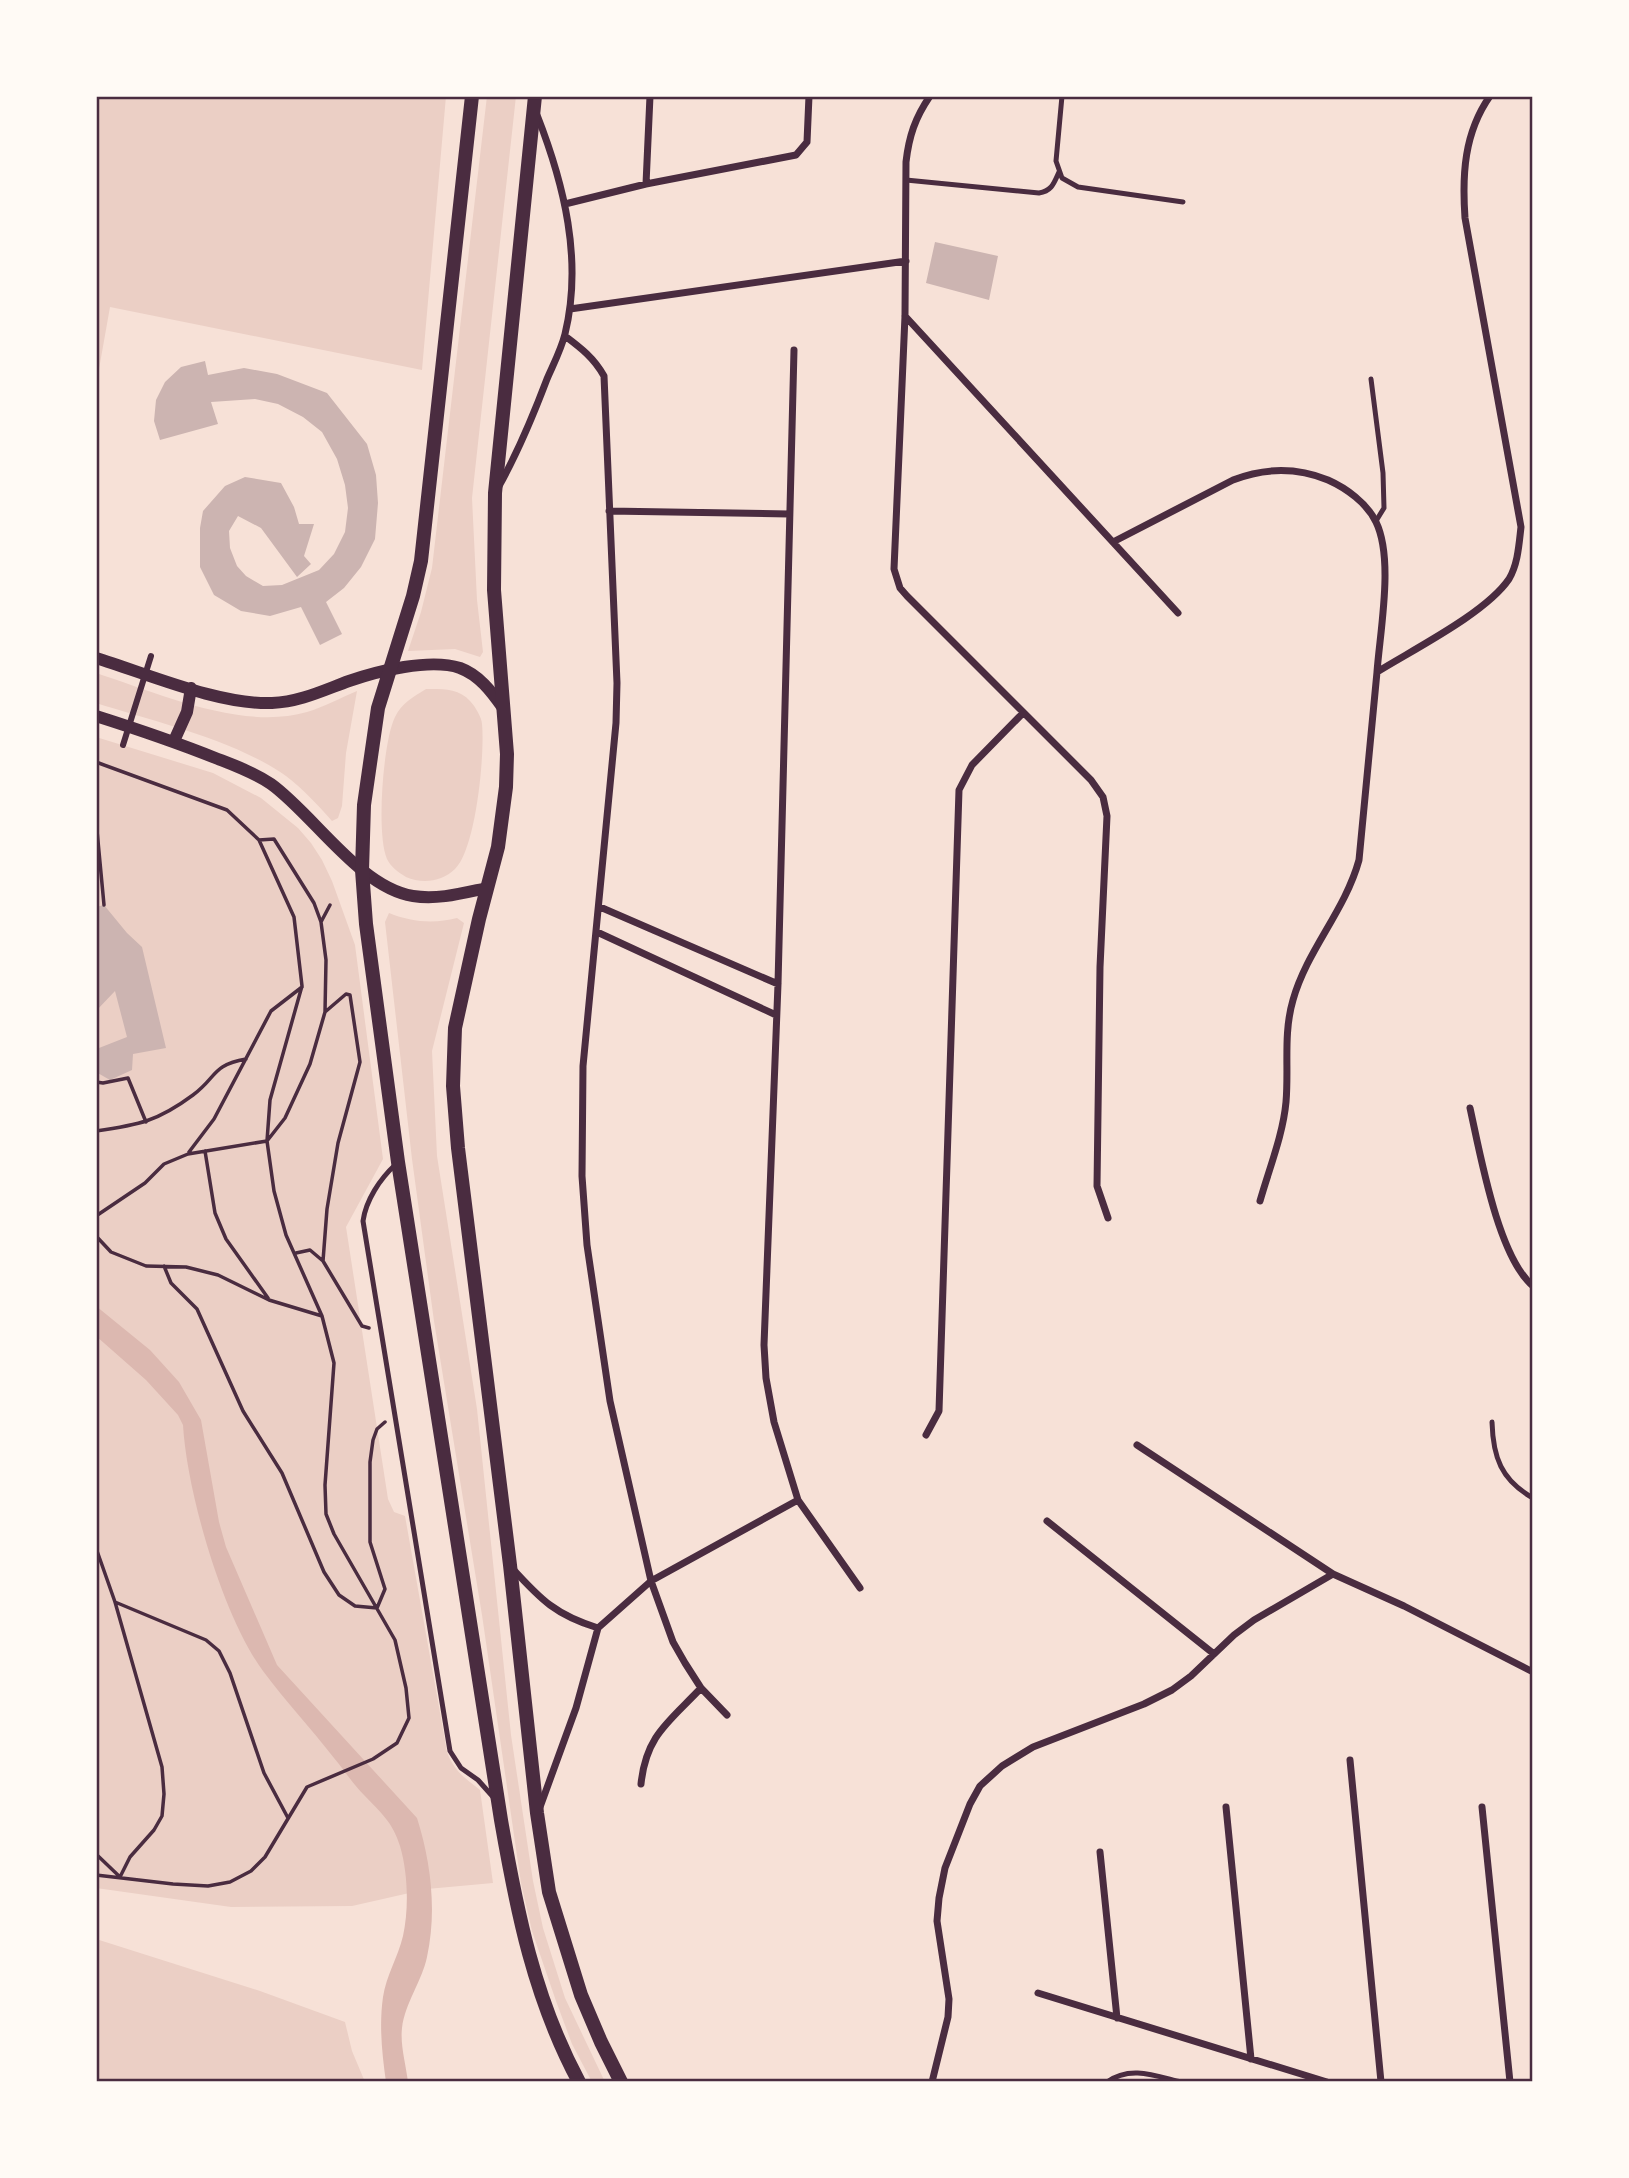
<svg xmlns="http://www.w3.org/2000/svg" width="1629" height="2178" font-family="Roboto,sans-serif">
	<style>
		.green { fill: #ebcfc5 }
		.water { fill: #dcb8b0 }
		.building { fill: #ccb4b1 }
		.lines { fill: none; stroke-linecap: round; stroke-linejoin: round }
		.path { stroke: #4a2c40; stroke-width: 3.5 }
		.service { stroke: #4a2c40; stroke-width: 5 }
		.pedestrian { stroke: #4a2c40; stroke-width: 6 }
		.minor { stroke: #4a2c40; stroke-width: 7 }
		.tertiary { stroke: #4a2c40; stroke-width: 12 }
		.secondary { stroke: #4a2c40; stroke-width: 14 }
		.neatline { fill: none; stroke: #4a2c40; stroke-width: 2.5 }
	</style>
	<rect width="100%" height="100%" fill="#f7e1d7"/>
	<path class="green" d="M96,96h350l-24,274 -312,-63 -14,79z
		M487,96h29l-44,402 5,102 6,52 -3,5 -25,-8 -47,2 13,-39 11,-44z
		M96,673c62,20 146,58 211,39 17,-5 33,-14 50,-21l-11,62 -4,53 -4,12 -6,3c-14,-16 -29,-32 -46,-45 -51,-36 -130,-54 -190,-73z
		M426,689c15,0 33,-1 44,12 5,5 12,17 12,23 3,30 -6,125 -27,145 -13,13 -33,15 -49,8 -7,-4 -16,-11 -19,-18 -11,-24 -4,-118 8,-142 7,-14 18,-20 31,-28z
		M96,737l117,36 48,25 37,30 13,15 11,17 10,21 23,64 28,214 -37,68 42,272 6,13 11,4 42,236c7,19 18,26 33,38l13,93 -66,6 -75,17 -121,1 -135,-19z
		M389,913c22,9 45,11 68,5l7,5 -32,128 5,105 40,253 34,326 22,146 10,47 22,70 40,84h-13l-20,-38 -16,-43 -24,-70 -11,-48 -39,-268 -48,-294 -22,-162 -27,-237z
		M96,1939l164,52 85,31 7,29 13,31h-269z"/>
	<path class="water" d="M96,1306l54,44 29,32 22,38 18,102 7,25 51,118 140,153c14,44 20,93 10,139 -5,24 -22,46 -25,71 -2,17 4,37 6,54h-22c-4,-28 -7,-57 -3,-85 3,-21 15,-40 20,-61 6,-27 5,-63 -3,-90 -8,-25 -19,-33 -36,-51 -11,-11 -20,-25 -30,-37 -23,-30 -49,-57 -71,-87 -40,-54 -76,-178 -80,-246l-5,-10 -32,-35 -50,-44z"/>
	<path class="building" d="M935,242l63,14 -9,44 -63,-17z
		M205,361l3,14 36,-7 33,6 50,19 40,51 9,31 2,28 -3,36 -14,28 -17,21 -18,14 16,32 -22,11 -19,-38 -31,9 -29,-5 -27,-16 -14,-28v-39l3,-17 22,-25 20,-9 36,6 13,24 5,17h15l-10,32 7,8 -14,13 -36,-49 -23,-12 -9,15 1,17 7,18 9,10 17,10 19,-1 37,-15 15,-16 11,-22 3,-24 -3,-23 -8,-26 -15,-27 -19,-15 -25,-13 -23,-5 -44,3 7,22 -58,16 -6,-19 2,-21 9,-18 16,-15z
		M104,905l23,28 15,14 24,101 -33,6 -1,16 -22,10 -14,-8v-20l3,-4 28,-11 -12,-46 -19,20v-104z"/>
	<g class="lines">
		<path class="path" d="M96,762l131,48 32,30 15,-1 40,64 7,19 5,38 -1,52 -15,52 -25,54 -18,23 7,50 12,44 36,81 12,47 -9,122 1,29 8,20 61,106 11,48 3,30 -12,25 -24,16 -66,28 -42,70 -14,14 -21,11 -22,4 -35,-2 -77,-9
			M96,820l8,85
			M321,922l9,-17
			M96,1082l7,1 25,-5 18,44
			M96,1131c43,-6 62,-10 97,-36 24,-18 19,-30 53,-36
			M205,1151l10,62 11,26 42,59
			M189,1152l25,-33 57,-108 31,-24
			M96,1216l49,-33 19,-19 24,-10 79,-13 3,-41 32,-114 -8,-69 -35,-77
			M96,1236l15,16 35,14 40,1 32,8 51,25 53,16
			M296,1253l14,-3 13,11 39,65 7,2
			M323,1261l4,-52 11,-66 22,-81 -10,-67 -4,-1 -21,18
			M164,1266l7,17 26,26 46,102 39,62 42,99 15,23 16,11 22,2 8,-19 -15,-47v-80l3,-22 4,-11 8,-7
			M96,1548l19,54 47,165 2,27 -2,22 -8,14 -24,27 -10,20 -24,-23
			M115,1602l91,38 13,11 11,22 34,100 24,45"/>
		<path class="service" d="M1062,96l-6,65 6,17 16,9 105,15
			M906,180l133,13c13,-2 15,-10 20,-21
			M1371,379l12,94 1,35 -8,13
			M395,1165c-15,14 -29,35 -32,56l87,530 11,17 17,12 16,18
			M1492,1422c1,35 9,58 41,76
			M1107,2082c23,-17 49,-6 74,0"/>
		<path class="pedestrian" d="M123,745l28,-89"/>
		<path class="minor" d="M930,96c-15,22 -21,40 -24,66l-1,154 -11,253 6,19 7,8 184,184 12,17 4,19 -7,151 -3,219 11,32
			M646,184l4,-88
			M565,204l81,-20 150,-29 11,-13 2,-46
			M570,309l336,-48
			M905,316l273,297
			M565,336c16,12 29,22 39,40l13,307 -1,40 -33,343 -1,110 5,69 23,156 41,180 22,61 12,21 16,25 26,27
			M794,350l-16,634 -14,361 2,33 8,44 24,78 62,88
			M499,486c19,-34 34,-70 48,-107 6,-14 14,-29 18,-45 18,-74 -1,-150 -28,-219
			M609,511l180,3
			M1113,542l120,-62c31,-12 63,-13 95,0 18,8 39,23 48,42 18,37 4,109 1,150
			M600,907l178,77
			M597,932l179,83
			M1470,1108c10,45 28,149 63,178
			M1260,1201c9,-32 23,-66 26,-99 3,-34 -3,-68 7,-102 14,-50 52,-89 66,-140l18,-188c37,-23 109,-59 132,-93 9,-15 10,-35 12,-52l-56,-309c-3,-43 -1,-85 25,-122
			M926,1435l13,-24 20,-621 13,-25 51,-52
			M1137,1445l196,129
			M1047,1521l167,133
			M512,1568c29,32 44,47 86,60
			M1350,1760l31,322
			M641,1784c5,-49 28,-62 60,-96
			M540,1807l36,-99 22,-80 53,-47 147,-81
			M1226,1807l25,252
			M1482,1807l28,275
			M1100,1852l17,166
			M1038,1993l289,89
			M932,2082l16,-65 1,-18 -12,-78 2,-23 6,-30 25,-64 10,-18 22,-20 31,-19 111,-43 28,-14 19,-14 43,-41 20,-15 79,-46 71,32 129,66"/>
		<path class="tertiary" d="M96,658c52,16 123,47 176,45 28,-1 52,-13 77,-22 29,-10 81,-23 111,-13 19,7 31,23 43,40
			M96,716c41,13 82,27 122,43 18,7 37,14 53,25 42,30 89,104 142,112 25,4 50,-3 74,-8
			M174,741l13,-29 4,-24"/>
		<path class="secondary" d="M472,96l-51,465 -8,35 -35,112 -14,97 -2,65 4,54 32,238 103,658c16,92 33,178 78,262
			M535,96l-40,397 -1,97 13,164 -1,33 -8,60 -19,72 -24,109 -2,58 5,62 52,417 27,248 12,79 32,103 20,47 20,40"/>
	</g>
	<rect width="1629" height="2178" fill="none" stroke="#fffaf5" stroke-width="196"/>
	<rect x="98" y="98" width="1433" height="1982" class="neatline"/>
</svg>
